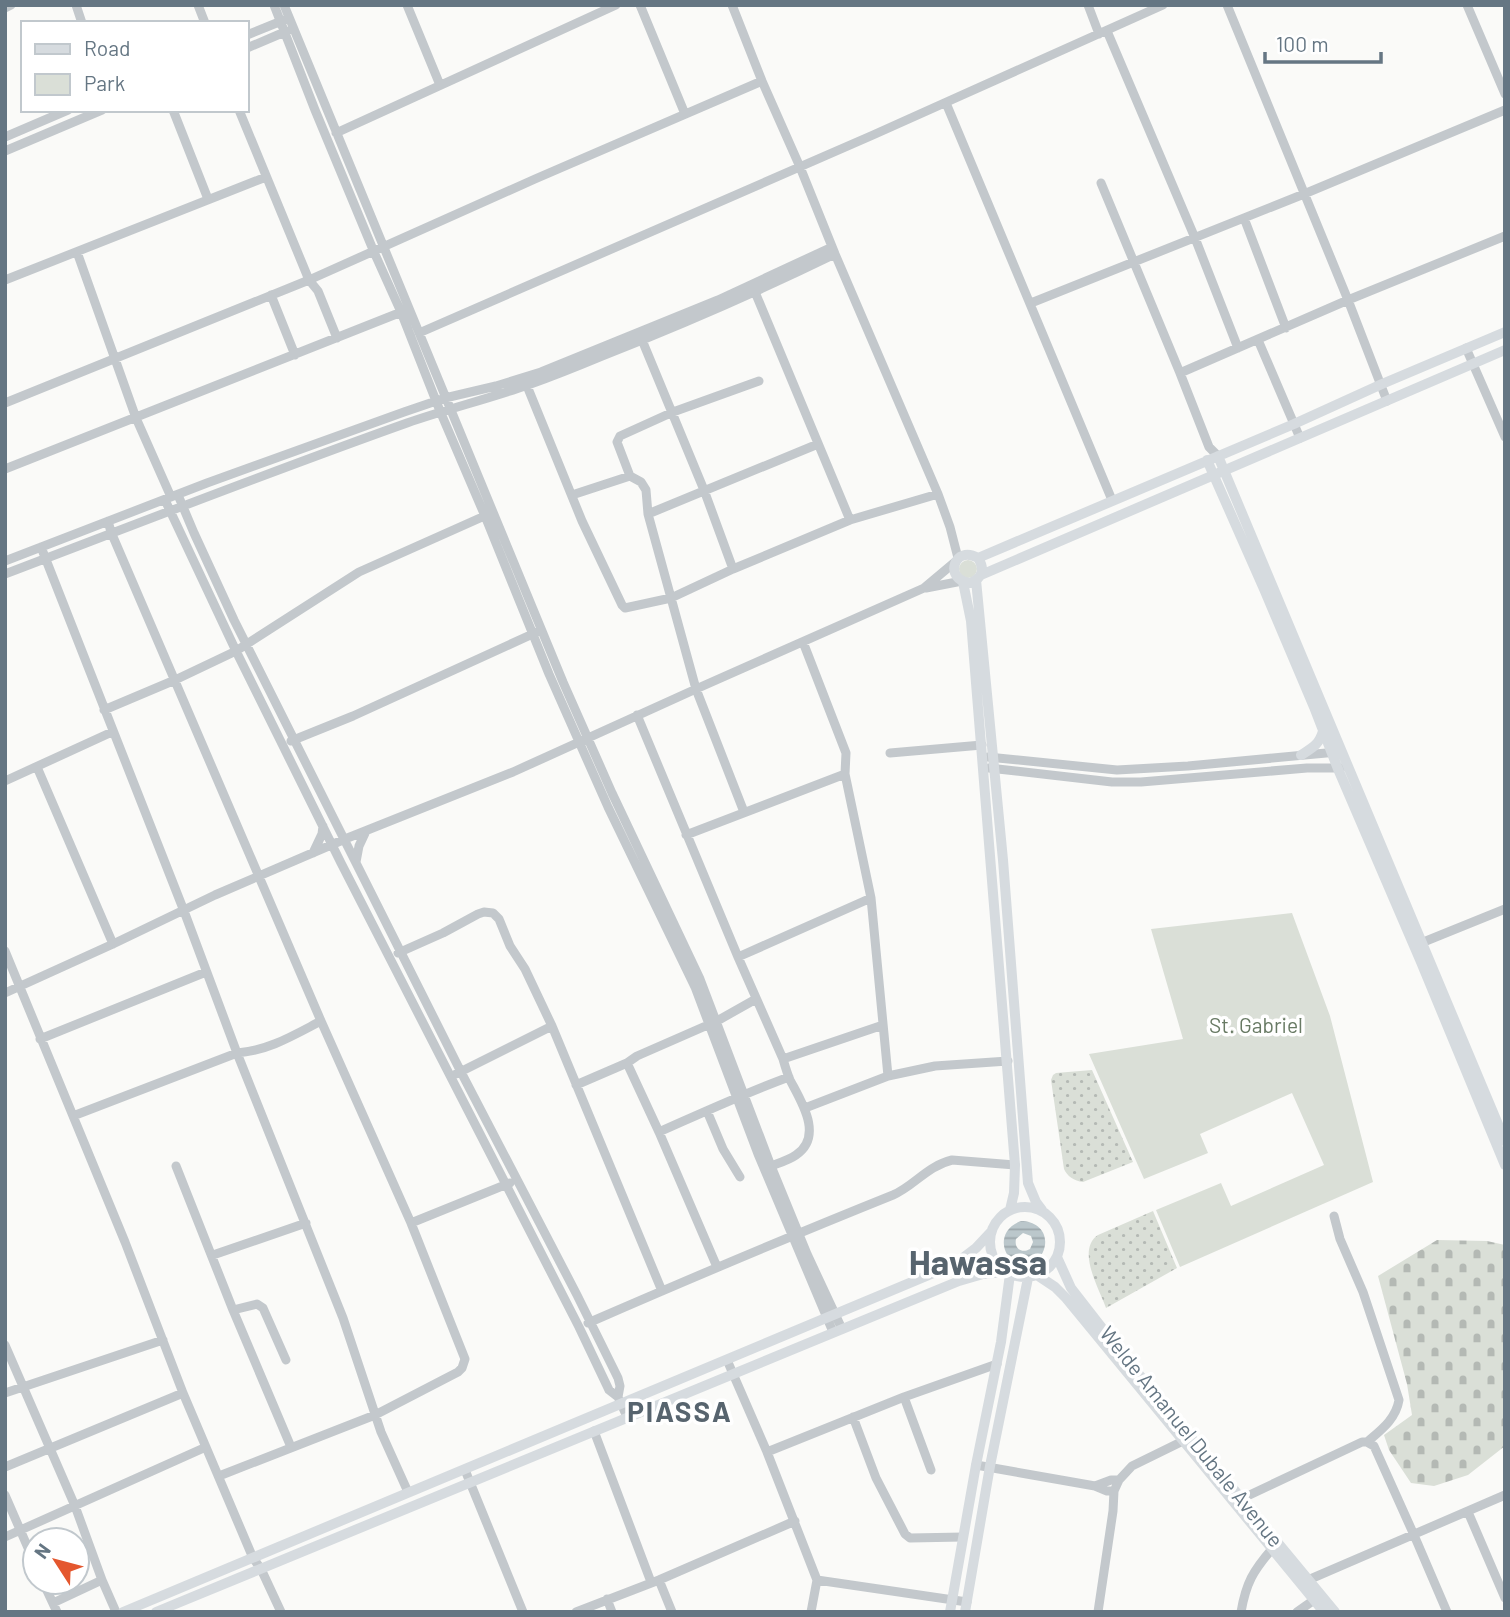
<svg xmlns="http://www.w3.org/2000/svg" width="1510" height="1617" font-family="Barlow,sans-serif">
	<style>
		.grass { fill: url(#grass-dots) }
		.cemetery { fill: url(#cemetery-stones) }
		.park { fill: #dadfd7 }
		.water { fill: url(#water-rules); fill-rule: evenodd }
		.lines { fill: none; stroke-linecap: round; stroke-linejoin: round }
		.minor { stroke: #c3c8cc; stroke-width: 9 }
		.major { stroke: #d6dbdf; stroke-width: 10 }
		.labels { text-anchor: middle; stroke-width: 7; stroke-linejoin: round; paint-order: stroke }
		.park-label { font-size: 21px; fill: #687a64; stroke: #fff }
		.street-label { font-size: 21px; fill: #657683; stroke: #fff }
		.district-label { font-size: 28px; font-weight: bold; letter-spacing: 2px; fill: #57646e; stroke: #fff }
		.town-label { font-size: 35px; font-weight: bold; fill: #57646e; stroke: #fff }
	</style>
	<defs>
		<pattern id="grass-dots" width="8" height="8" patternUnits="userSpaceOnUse" patternTransform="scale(1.75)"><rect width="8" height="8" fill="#dadfd7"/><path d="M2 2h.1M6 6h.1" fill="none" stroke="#b4b9b4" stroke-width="1.8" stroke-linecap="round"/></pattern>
		<pattern id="cemetery-stones" width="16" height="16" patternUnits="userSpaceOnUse" patternTransform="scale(1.75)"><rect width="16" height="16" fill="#dadfd7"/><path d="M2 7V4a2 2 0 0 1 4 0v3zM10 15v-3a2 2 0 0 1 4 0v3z" fill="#b4b9b4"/></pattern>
		<pattern id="water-rules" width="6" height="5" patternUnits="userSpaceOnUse" patternTransform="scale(1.75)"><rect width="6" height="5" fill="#bbc7cb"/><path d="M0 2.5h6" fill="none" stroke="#9ca6aa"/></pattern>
	</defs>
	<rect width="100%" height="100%" fill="#fafaf8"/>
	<path class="grass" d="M1092,1070l41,92 -50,20c-9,-1 -16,-6 -19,-13l-13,-89 2,-5 3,-2z
		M1153,1211l24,57 -71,40c-7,-20 -30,-58 -8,-73z"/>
	<path class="cemetery" d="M1437,1240l50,1 18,4v201l-37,29 -34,11 -23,-3 -22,-33 -5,-15 28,-20 -5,-31 -29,-108z"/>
	<path class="park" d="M959 569a9 9 0 1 1 18 0a9 9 0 1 1-18 0Z
		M1292,913l38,103 43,166 -193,85 -24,-57 65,-27 10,23 93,-41 -32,-72 -92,41 8,19 -64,26 -55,-125 94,-15 -32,-110z"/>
	<path class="water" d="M1021,1221c14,0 26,9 24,24 -1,7 -5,14 -12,17 -28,11 -43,-30 -12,-41zM1023,1233l8,3 2,6 -3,7c-9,5 -16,-1 -14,-10z"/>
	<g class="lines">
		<path class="minor" d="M76,5l6,18
			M198,5l7,18
			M274,5l41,105 59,142 27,60 39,99 45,105 64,158 59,133 87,180 63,167 75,178
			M284,5l279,677 49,111 88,186 71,187 36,88 35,75
			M407,5l33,80
			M640,5l45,109
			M732,5l30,76 38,86 35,87 103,240 12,33 8,31
			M1088,5l11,29
			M1227,5l121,295 39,101
			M1467,5l38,89
			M5,8l6,-3
			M1107,31l88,207 43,110
			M247,35l37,-15
			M247,48l40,-17
			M946,103l166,397
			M173,110l35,89
			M239,110l70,170 9,11 19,47
			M336,133l280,-128
			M5,137l63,-27
			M5,151l97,-41
			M1101,183l79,190
			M1244,218l42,110
			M77,252l59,166 35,79
			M5,280l261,-103
			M755,292l95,228
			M271,295l24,60
			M1031,303l273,-109 201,-84
			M419,333l454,-198 290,-130
			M642,340l62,150 29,79
			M1258,340l42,98
			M1466,348l39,89
			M525,381l57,140 40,84 3,3 46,-10 62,-29 117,-49 88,-26
			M5,403l304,-123 226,-101 227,-98
			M1218,456l-9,-9 -29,-74 168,-73 157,-64
			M5,469l399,-158
			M178,495l16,38 40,87 227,452 116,223 41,83 2,8 -2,11
			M572,495l58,-19
			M165,500l71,151 105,212 238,464 30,63 9,7 10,22
			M648,514l170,-70
			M108,521l3,11 210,489 90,202 54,136 -3,9 -4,4 -83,43 -156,61
			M41,547l143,364 53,142 106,265 38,114 27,60
			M5,561l202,-78 197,-71 41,-14 51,-12 45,-14 177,-72 114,-53
			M5,574c134,-51 267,-103 402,-151 40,-14 81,-24 121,-38 25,-9 50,-19 74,-29 79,-31 157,-65 233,-102
			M926,588l36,-7
			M803,642l43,111 -1,21 26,124 17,178
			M104,710l71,-30 61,-29 123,-79 130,-58
			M637,715l101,242 45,102c2,7 4,14 7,21 11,21 34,56 6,75 -7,5 -17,8 -25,11
			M291,741l62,-25 184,-84
			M890,753l92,-8
			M988,757l129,13 71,-4 149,-14
			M37,767l76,177
			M989,768l123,14h29l166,-14h34
			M5,781l107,-49
			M744,812l-48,-123 -48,-175 -2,-24 -5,-8 -11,-6 -13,-34 3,-6 53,-24 86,-31
			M686,835l159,-61
			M313,853l9,-19 1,-8
			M356,862l3,-16 7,-15
			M1421,943l84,-34
			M5,951l120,291 58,151 70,165 8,11 20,43
			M398,953l45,-20 35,-19 6,-2 9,1 6,6 11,27 15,23 27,57 110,265
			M738,957l133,-59
			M5,993l108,-49 102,-49 130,-56 168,-67 183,-83 228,-101 31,-26
			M40,1039l166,-67
			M783,1059l100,-34
			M627,1063l32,69 58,135
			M456,1074l96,-48
			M576,1085l51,-22 10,-7 80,-35 39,-22
			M805,1108l83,-32 47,-10 73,-5
			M707,1111l16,38 17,28
			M73,1116l164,-63c31,-2 57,-18 84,-32
			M659,1132c43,-19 86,-39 130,-55
			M176,1166l57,144 58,137
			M1334,1216l6,23 23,53 36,108c-3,19 -18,30 -32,42
			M411,1223l99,-40
			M213,1255l93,-32
			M233,1310l24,-6 6,4 23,52
			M588,1323c101,-44 203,-87 305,-128 21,-9 34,-29 59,-35l63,5
			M5,1345l70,161 27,74 14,32
			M727,1360l40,92 50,128 -6,32
			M5,1393l158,-53
			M904,1397l27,73
			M853,1417l23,61 29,56 5,4 53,-1
			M594,1431l57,151
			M767,1452l137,-55 93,-33
			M976,1465l119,21 12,5h7
			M5,1467l178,-74
			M465,1470l58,142
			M1095,1486l16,-6h8
			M5,1495l30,69
			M1241,1499l121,-57h5l7,4 40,89 33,77
			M1468,1512l37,86
			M5,1537l201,-90
			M659,1580l13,32
			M817,1580l150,22
			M1308,1580l197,-85
			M43,1582l14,30
			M607,1599l5,13
			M53,1603l49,-23
			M576,1612l83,-32 136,-59
			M1098,1612l15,-101 1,-20 5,-11 13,-14 51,-25
			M1241,1612c5,-29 12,-41 31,-63
			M1297,1612l17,-12"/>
		<path class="major" d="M1218,456l287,685
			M1207,460l57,129 50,118 24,62 83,193 84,203
			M978,558c7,11 5,20 -8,25 -27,-3 -16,-39 8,-25l316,-134 88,-40 123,-52
			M981,575l524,-225
			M976,580l27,280 25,323 8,19 6,8
			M963,582l8,39 44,544 -1,28 -4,17
			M1301,755c11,-7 18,-10 22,-24
			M990 1242a35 35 0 1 1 70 0a35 35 0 1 1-70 0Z
			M1057,1257l14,31 56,72 208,252
			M1037,1275l18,12 11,11 258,314
			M123,1612l832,-348 21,-16 15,-16
			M156,1612l803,-331 24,-7 23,-2
			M950,1612l26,-147 25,-123 9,-68
			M965,1612l25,-146 38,-188"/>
	</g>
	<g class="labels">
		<g class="park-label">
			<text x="1256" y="1033">St. Gabriel</text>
		</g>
		<g class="street-label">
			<text transform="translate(1191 1437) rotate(51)" y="7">Welde Amanuel Dubale Avenue</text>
		</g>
		<g class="district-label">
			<text x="680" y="1422">PIASSA</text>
		</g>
		<g class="town-label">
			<text x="978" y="1275">Hawassa</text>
		</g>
	</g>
	<rect width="1510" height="1617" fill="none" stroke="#657683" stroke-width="14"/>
	<rect x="21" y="21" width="228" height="91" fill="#ffffff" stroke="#c1c8cd" stroke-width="2"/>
	<rect x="35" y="44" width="35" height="10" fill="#d6dbdf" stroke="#c1c8cd" stroke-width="2"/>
	<text x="84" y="56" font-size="21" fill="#657683">Road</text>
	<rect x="35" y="74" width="35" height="21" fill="#dadfd7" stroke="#c1c8cd" stroke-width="2"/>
	<text x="84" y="91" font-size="21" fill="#657683">Park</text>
	<g transform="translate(56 1561) rotate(306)"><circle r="33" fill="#ffffff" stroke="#c1c8cd" stroke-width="2"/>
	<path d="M0-5L12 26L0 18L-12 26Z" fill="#e4572e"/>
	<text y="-10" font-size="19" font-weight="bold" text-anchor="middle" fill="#657683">N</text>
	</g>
	<path d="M1265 52v10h116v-10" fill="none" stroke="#657683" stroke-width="3.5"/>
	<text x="1276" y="52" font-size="21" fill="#657683" stroke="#ffffff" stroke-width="5" paint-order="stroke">100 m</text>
</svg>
